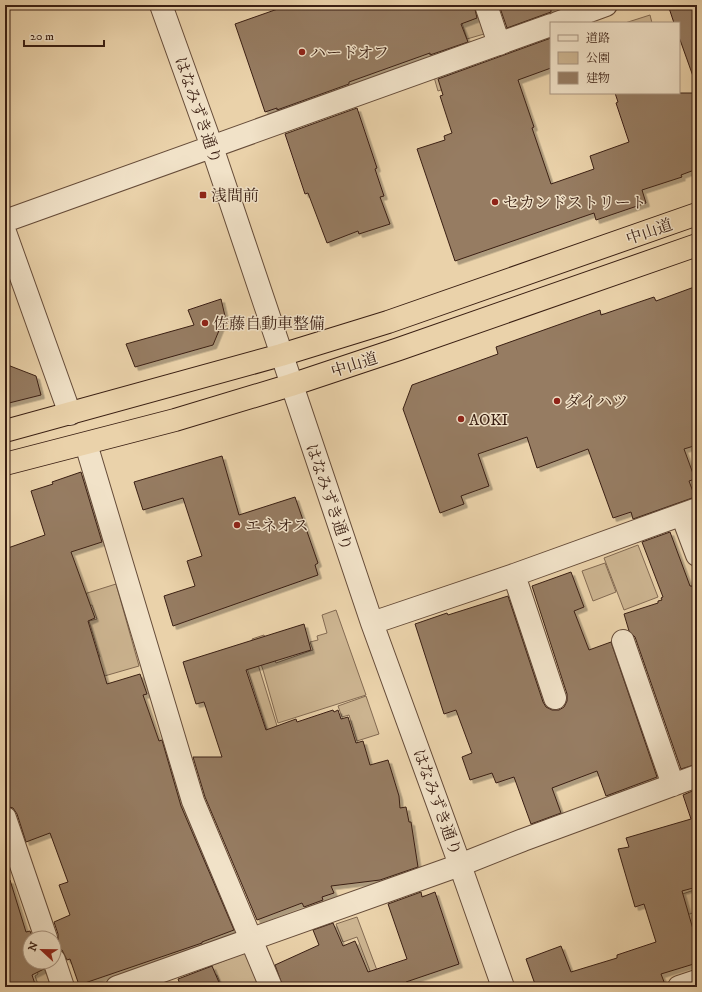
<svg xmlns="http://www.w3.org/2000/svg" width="702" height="992" font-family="'IM FELL DW Pica','Noto Serif JP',serif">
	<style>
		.green { fill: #ccb490; stroke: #836a52 }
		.building { fill: #967c62; stroke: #3a1f13; filter: url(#shadow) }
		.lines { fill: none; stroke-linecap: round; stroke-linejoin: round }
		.minor-casing { stroke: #664c39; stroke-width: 24 }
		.highway-casing { stroke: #3a1f13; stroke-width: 24 }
		.minor { stroke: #f1e2c8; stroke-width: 22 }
		.highway { stroke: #ead2aa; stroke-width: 22 }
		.poi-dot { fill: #8f2418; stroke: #f1e2c8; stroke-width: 1.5 }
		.labels { text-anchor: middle; stroke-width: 3; stroke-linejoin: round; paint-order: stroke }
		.poi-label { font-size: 16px; fill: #3a1f13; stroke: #f1e2c8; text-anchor: start }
		.street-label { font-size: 16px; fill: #3a1f13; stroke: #f1e2c8 }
	</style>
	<defs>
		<filter id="shadow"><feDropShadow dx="3.5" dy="3.5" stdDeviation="0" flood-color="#0004"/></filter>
	</defs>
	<rect width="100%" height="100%" fill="#ead2aa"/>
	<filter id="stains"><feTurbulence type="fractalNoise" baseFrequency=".005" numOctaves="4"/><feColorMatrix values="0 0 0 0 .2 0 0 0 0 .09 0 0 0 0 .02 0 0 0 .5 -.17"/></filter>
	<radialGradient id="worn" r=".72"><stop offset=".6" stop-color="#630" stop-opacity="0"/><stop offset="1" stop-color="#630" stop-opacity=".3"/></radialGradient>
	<path class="green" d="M469,5h6l9,29 -17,5 -5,-16 12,-4z
		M650,15l2,8h-27z
		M475,63l5,13 -42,15 -4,-14z
		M638,545l20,52 -34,13 -20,-52z
		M605,563l11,29 -23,9 -11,-30z
		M116,584l23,82 -69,20 -6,-18 36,-11 -11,-36 8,-2 -5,-14 -8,2 -3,-12z
		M336,610l30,85 -88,28 -15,-53 -11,-31 12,-4 7,19h2l3,9 37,-13 -3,-8 8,-2 -1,-4 10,-3 -5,-18z
		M256,658l26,84 -11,1 -26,-81z
		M366,696l13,38 -22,7 -8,-26 -7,2 -4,-11z
		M697,889v36l-4,-12 -7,2 -21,-15z
		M357,917l24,64 -6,3 -18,-47 -14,5 -7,-18z
		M247,952l15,35h-40l-5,-12 -5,1 -4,-9z
		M34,962h8l9,25h-12l-4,-11 3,-2z"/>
	<path class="building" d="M289,5h185l3,13 -16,6 7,18 -38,13v-2l-81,29v2l-72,26v-2l-12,4 -30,-88z
		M499,5h52v7l-44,16z
		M668,5h29v74h-3l-15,-42v-14h-5z
		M551,38v30l-33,12 16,47 -2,1 19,56 43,-15 -4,-13 39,-14 -13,-39 2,-1 -3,-9h82v76l-16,6 1,2 -40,13 4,13 -50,17 -2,-7 -139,48 -38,-112 28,-9 -1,-4 8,-3 -12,-37 3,-1 -5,-16z
		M357,108l20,60 -2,1 9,27 -4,1 10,27 -31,10 -1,-3 -31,12 -19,-50 -3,1 -20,-60z
		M697,286v159l-13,4 11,30 -6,2 6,16 -62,22 -2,-7 -18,6 -25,-69 -51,19 -10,-31 -49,17 11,32 -28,10 3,8 -24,9 -37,-104 9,-24 86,-31 -2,-7 104,-37 1,5 53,-18 2,4z
		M221,299l4,17 -12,29 -78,22 -9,-23 68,-19 -6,-15z
		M5,364l31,12 5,19 -36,9z
		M222,456l17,59 56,-18 23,66 -3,2 3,10 -145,51 -9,-30 31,-10 -8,-25 15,-5 -19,-58 -40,12 -9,-28z
		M81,472l21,70 -31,10 24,66 -7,3 19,63 33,-10 7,20 -4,1 16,46 3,-1 19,66 53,124 -32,12v1l-123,42 -9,-26 -3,1 -5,-10 -8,-2 4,-8v-6l-4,-12 16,-7 -11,-30 9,-3 -18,-49 -24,9 -9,-28 -4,-6 -8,-2v-257l40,-14 -14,-44 22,-7 -1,-2z
		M670,532l20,54h2l5,13v165l-16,5 -46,-132 -6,-6 -5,-17 34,-11v-2l4,-1 -1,-2 2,-1 -21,-55z
		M571,572l13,35 -10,4 15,39 22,-8 46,135 -51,19 -9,-25 -45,17 9,25 -30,11 -17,-47 -18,6 -4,-10 -22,7 -8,-23 10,-4 -16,-43 -12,4 -29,-90 32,-11 1,2 60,-19 35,106 3,5 6,3h7l5,-3 3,-6v-7l-35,-108z
		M304,624l7,26 -65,20 20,60 30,-11 1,3 36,-12 1,2 4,-2 3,9 7,-2 8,26 7,-2 7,24 18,-5 11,36 1,12 6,-1 3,15h2l7,45 -38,13 -49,6 3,7 -12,4 1,3 -19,7 -2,-4 -45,17 -52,-123 -12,-40h29l-18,-55 -8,2 -13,-42z
		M697,789v98l-15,4 15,52v20l-36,11 5,13h-130l-10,-28 35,-13 10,26 46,-14v-3l39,-13 -12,-38 -9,3 -17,-58 11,-2 -3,-9 65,-19 -8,-24z
		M10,880l16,52 4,-1 3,7h-3v24h12l2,7 -12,6 4,12h-31v-106z
		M421,892l1,5 13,-5 24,72 -53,18 2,5h-125l-8,-22 44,-20 -6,-15 20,-7 10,23 12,-5 13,31 39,-13 -19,-55z
		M212,966l9,21h-40l-3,-8z"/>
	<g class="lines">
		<defs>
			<path id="minor" d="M161,5l51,142 160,476 88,242 43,122
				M486,5l13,39
				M557,23l49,-18
				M5,221l546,-196
				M5,232l65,182
				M86,444l107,357 78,186
				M682,515l15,40
				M514,575l41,123
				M372,623l142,-48 183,-66
				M623,641l50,144
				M5,818l41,120
				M54,960l9,27
				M117,987l343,-122 63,-25 174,-64
				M679,987l18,-6"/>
			<path id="highway" d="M5,431l276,-76 107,-33 309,-108
				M5,464l170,-44 116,-35 108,-36 298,-104"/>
		</defs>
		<use href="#minor" class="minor-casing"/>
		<use href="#highway" class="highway-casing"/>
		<use href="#minor" class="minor"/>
		<use href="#highway" class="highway"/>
	</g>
	<g class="poi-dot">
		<circle cx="302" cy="52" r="4"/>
		<rect x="199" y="191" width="8" height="8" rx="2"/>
		<circle cx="495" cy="202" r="4"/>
		<circle cx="205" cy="323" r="4"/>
		<circle cx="557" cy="401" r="4"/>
		<circle cx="461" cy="419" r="4"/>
		<circle cx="237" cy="525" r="4"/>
	</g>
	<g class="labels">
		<g class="poi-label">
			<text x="310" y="58">ハードオフ</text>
			<text x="211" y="201">浅間前</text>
			<text x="503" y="208">セカンドストリート</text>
			<text x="213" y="329">佐藤自動車整備</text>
			<text x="565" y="407">ダイハツ</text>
			<text x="469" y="425">AOKI</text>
			<text x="245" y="531">エネオス</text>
		</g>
		<g class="street-label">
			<text transform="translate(199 110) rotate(71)" y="6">はなみずき通り</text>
			<text transform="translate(649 231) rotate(-19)" y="6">中山道</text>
			<text transform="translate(354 364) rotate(-18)" y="6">中山道</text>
			<text transform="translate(330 497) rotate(71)" y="6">はなみずき通り</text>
			<text transform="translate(438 802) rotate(70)" y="6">はなみずき通り</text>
		</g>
	</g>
	<rect width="702" height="992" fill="none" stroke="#ead2aa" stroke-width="20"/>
	<rect x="6" y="6" width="690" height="980" fill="none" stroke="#3a1f13" stroke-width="2"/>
	<rect x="10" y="10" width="682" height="972" fill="none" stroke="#3a1f13"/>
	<rect x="550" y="22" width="130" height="72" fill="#f1e2c8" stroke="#a89480"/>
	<rect x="558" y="35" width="20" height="6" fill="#f1e2c8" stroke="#a89480"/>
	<text x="586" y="42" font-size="12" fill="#3a1f13">道路</text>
	<rect x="558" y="52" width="20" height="12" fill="#ccb490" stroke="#a89480"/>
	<text x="586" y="62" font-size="12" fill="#3a1f13">公園</text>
	<rect x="558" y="72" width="20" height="12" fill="#967c62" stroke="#a89480"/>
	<text x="586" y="82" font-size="12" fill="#3a1f13">建物</text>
	<g transform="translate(42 950) rotate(292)"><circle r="19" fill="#f1e2c8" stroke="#a89480"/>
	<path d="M0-3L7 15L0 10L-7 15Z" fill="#8f2418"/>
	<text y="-6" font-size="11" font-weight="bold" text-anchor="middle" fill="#3a1f13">N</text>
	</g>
	<path d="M24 40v6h80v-6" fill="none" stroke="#3a1f13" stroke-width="2"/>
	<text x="30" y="40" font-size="12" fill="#3a1f13" stroke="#f1e2c8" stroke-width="3" paint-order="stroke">20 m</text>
	<rect width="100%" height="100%" filter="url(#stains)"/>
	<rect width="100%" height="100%" fill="url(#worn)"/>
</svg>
